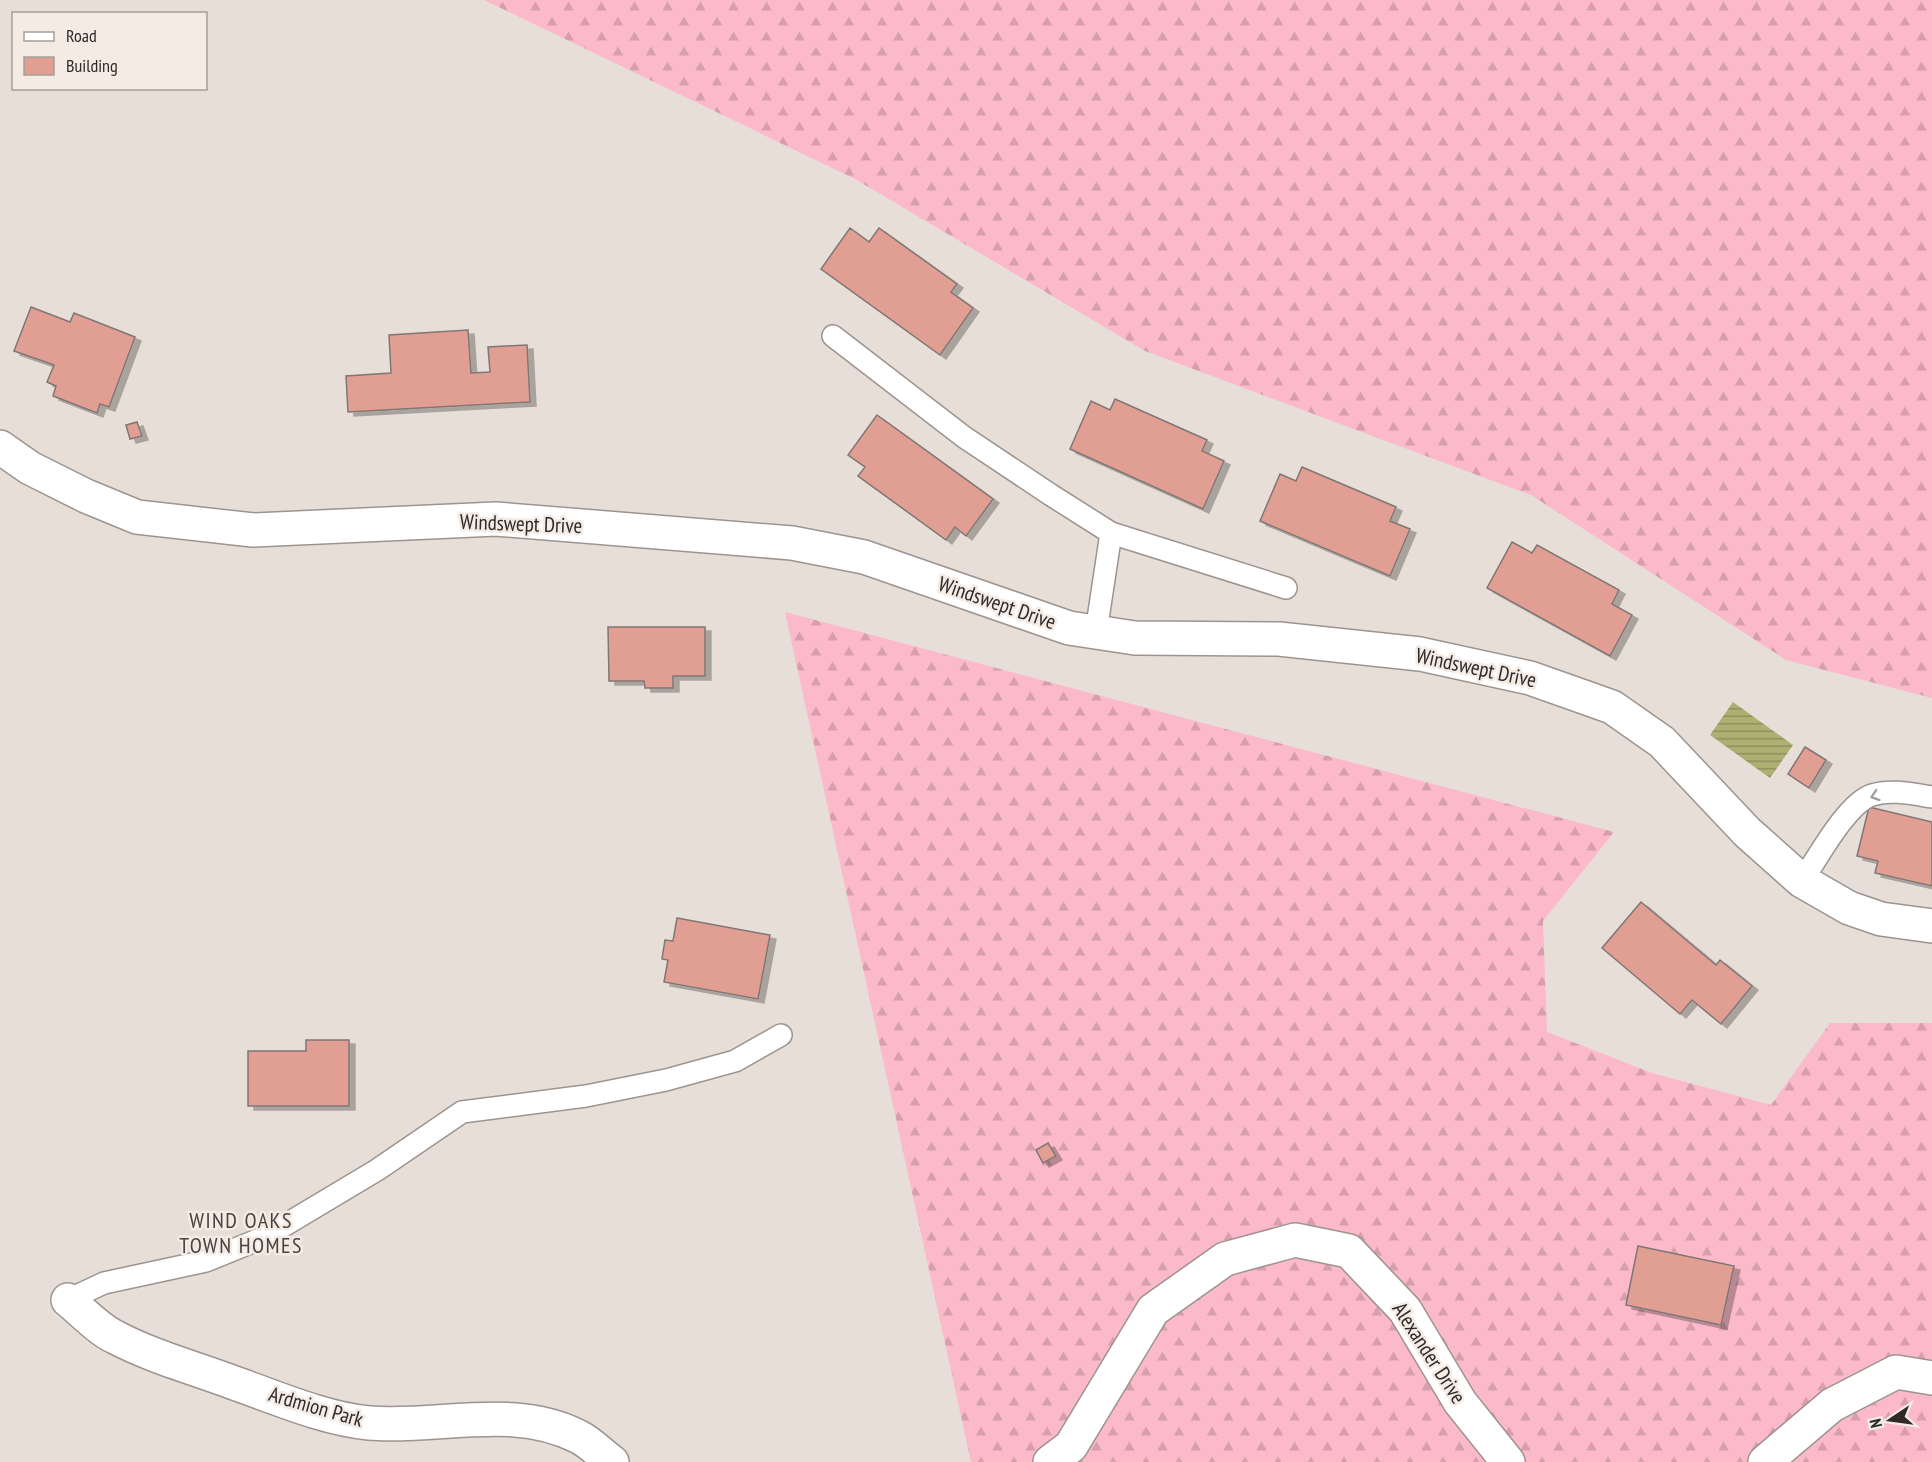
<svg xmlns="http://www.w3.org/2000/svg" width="1932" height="1462" font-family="'PT Sans Narrow',sans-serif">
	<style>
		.forest { fill: url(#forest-firs) }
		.water { fill: url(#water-rules) }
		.building { fill: #e19f94; stroke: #807674; stroke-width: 1.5; filter: url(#shadow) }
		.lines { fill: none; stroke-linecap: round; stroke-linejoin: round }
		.service-casing { stroke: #9d948f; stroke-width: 24 }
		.minor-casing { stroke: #9d948f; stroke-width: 36 }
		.service { stroke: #fff; stroke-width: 21 }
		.minor { stroke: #fff; stroke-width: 33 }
		.oneway { stroke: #a19f9e }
		.labels { text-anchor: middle; stroke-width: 5; stroke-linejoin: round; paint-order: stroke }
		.street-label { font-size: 21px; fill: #2e2a28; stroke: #f4ebe5 }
		.neighbourhood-label { font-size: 22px; letter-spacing: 1.5px; fill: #4a433e; stroke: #f4ebe5 }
	</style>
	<defs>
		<pattern id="forest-firs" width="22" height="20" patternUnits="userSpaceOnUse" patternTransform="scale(1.5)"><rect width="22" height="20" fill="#fbb9c9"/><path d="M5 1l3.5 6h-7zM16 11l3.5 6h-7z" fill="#d79fad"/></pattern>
		<pattern id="water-rules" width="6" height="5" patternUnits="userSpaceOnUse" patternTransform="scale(1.5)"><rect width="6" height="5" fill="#aeb073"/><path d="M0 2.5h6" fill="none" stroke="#8e8f5e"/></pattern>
		<filter id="shadow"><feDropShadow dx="6" dy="4" stdDeviation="0" flood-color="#0004"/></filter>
	</defs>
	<rect width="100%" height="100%" fill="#e7ded8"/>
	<path class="forest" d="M484,0h1448v698l-146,-38 -255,-165 -386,-144 -290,-172z
		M785,612l829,220 -71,89 4,111 105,41 119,32 59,-82h102v439h-961z"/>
	<path class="water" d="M1733,702l60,43 -23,33 -60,-43z"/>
	<path class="building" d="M850,228l19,14 10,-14 78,56 -6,8 22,16 -33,47 -119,-86z
		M31,307l39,15 4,-9 61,24 -26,70 -9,-3 -3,9 -44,-17 3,-10 -9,-4 7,-17 -40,-14z
		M468,330l3,43 19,-1 -2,-25 39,-2 3,57 -182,10 -2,-36 45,-3 -2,-38z
		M1115,399l92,41 -5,11 22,10 -21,48 -133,-60 21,-48 19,9z
		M877,415l116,84 -27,37 -11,-9 -9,13 -88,-64 7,-9 -17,-12z
		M137,422l5,14 -12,3 -4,-14z
		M1302,467l94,40 -6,14 20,8 -20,47 -130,-55 20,-47 16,7z
		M1512,542l20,11 5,-8 82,45 -7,14 20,11 -22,41 -123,-68z
		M608,627h97v49h-32v12h-28l-1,-7h-35z
		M1805,747l21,13 -17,28 -21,-14z
		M1869,807l63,15v64l-57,-13 3,-12 -21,-5z
		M1641,902l75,63 4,-5 32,26 -31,38 -29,-24 -12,14 -78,-66z
		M677,918l93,17 -12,64 -94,-17 4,-22 -6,-1 3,-19 8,1z
		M306,1040h43v66h-101v-55h58z
		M1048,1143l8,13 -13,7 -7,-13z
		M1638,1246l96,20 -13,59 -95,-20z"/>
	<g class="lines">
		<defs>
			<path id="service" d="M833,336l131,101 87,58 60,38 175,55
				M1096,632l15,-99
				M1802,881c15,-22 45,-78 70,-86 19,-6 41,-1 60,2
				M68,1300l36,-17 102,-22 59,-24 112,-67 85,-58 124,-16 80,-16 69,-19 46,-26"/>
			<path id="minor" d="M0,447l30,21 56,28 51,21 116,13 243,-11 296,24 72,14 205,71 66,10 144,1 141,15 110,24 82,29 50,35 85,90 55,49 47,27 32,11 51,7
				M68,1300c15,12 30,29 47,37 36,19 76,30 114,44 43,15 95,38 140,42 69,6 145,-20 210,14 12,6 22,17 33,25
				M1050,1462l21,-16 82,-136 72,-51 70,-19 54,11 56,59 55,92 48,60
				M1765,1462l67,-57 64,-33 36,6"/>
		</defs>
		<use href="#service" class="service-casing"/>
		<use href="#minor" class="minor-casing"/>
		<use href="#service" class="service"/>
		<use href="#minor" class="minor"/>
	</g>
	<defs><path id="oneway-chevron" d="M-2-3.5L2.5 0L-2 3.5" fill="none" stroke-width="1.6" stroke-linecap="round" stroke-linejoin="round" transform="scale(1.5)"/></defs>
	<use class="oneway" href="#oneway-chevron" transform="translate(1875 796) rotate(162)"/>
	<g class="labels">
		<g class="street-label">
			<text transform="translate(521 524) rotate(2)" y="7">Windswept Drive</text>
			<text transform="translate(997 603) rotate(19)" y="7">Windswept Drive</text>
			<text transform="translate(1476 668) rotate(12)" y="7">Windswept Drive</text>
			<text transform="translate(1429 1353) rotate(57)" y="7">Alexander Drive</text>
			<text transform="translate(316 1407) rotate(16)" y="7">Ardmion Park</text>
		</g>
		<g class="neighbourhood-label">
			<text x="241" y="1228">WIND OAKS<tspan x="241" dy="25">TOWN HOMES</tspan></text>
		</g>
	</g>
	<rect x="12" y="12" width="195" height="78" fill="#f4ebe5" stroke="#a59e99" stroke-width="1.5"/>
	<rect x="24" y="32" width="30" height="9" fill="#ffffff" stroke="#a59e99" stroke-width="1.5"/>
	<text x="66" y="42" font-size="18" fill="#2e2a28">Road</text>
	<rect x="24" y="57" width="30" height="18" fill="#e19f94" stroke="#a59e99" stroke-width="1.5"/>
	<text x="66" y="72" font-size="18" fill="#2e2a28">Building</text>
	<g transform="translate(1890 1420) rotate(257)" stroke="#f4ebe5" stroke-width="4.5" paint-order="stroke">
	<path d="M0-4.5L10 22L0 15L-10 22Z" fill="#2e2a28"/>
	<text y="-9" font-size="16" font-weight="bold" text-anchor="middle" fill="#2e2a28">N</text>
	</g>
</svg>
